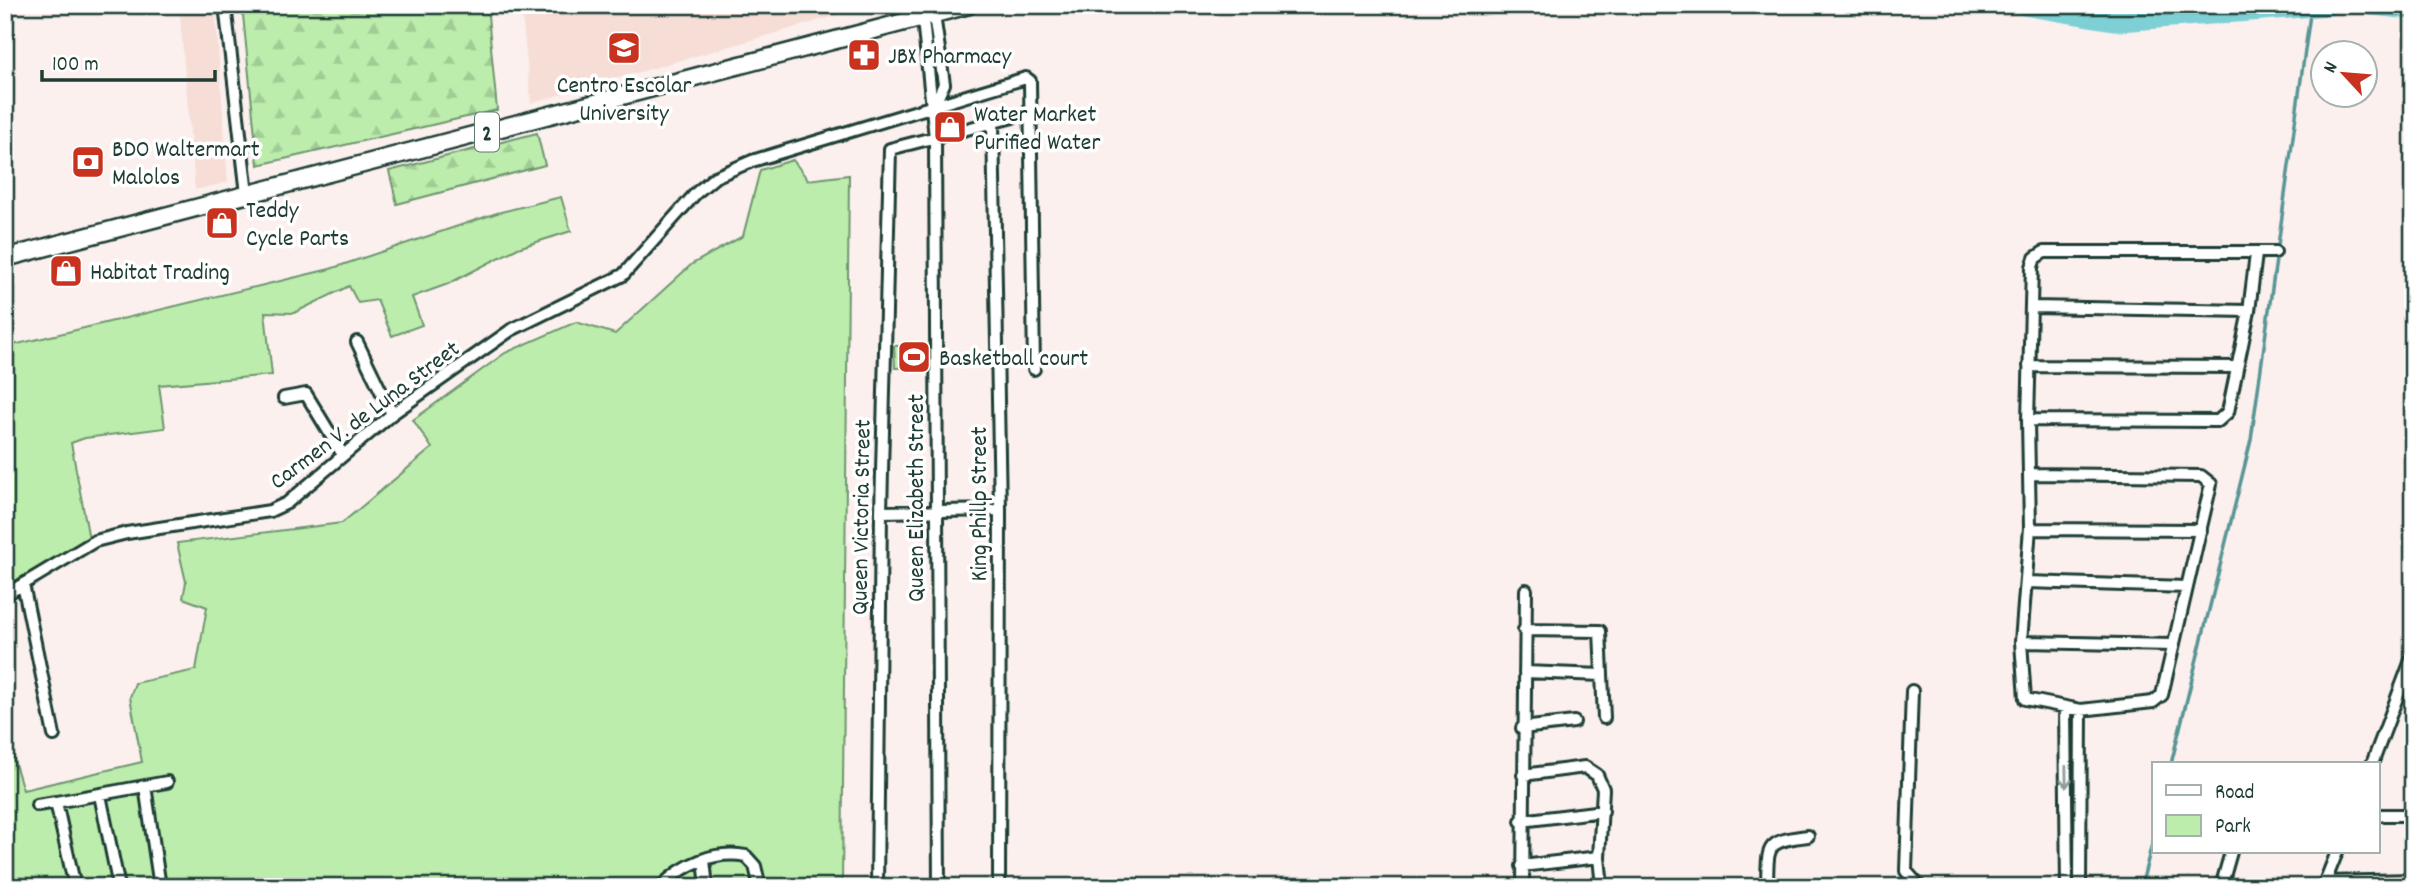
<svg xmlns="http://www.w3.org/2000/svg" width="2418" height="892" font-family="Dekko,sans-serif">
	<style>
		.built { fill: #f6ded7 }
		.green { fill: #bcedac; stroke: #6e9570; stroke-width: 2 }
		.forest { fill: url(#forest-firs); stroke: #6e9570; stroke-width: 2 }
		.lines { fill: none; stroke-linecap: round; stroke-linejoin: round }
		.stream { stroke: #589595; stroke-width: 3.5 }
		.river { stroke: #7ed0d5; stroke-width: 21 }
		.minor-casing { stroke: #1f3d34; stroke-width: 16 }
		.highway-casing { stroke: #1f3d34; stroke-width: 21 }
		.minor { stroke: #fff; stroke-width: 10 }
		.highway { stroke: #fff; stroke-width: 16 }
		.oneway { stroke: #8f9e9a }
		.labels { text-anchor: middle; stroke-width: 7; stroke-linejoin: round; paint-order: stroke }
		.shield { fill: #fff; stroke: #627771; stroke-width: 2 }
		.shield-label { font-size: 23px; font-weight: bold; fill: #1f3d34 }
		.poi-label { font-size: 24px; fill: #1f3d34; stroke: #fff; text-anchor: start }
		.street-label { font-size: 24px; fill: #1f3d34; stroke: #fff }
	</style>
	<defs>
		<pattern id="forest-firs" width="22" height="20" patternUnits="userSpaceOnUse" patternTransform="scale(1.75)"><rect width="22" height="20" fill="#bcedac"/><path d="M5 1l3.5 6h-7zM16 11l3.5 6h-7z" fill="#a1cc95"/></pattern>
	</defs>
	<rect width="100%" height="100%" fill="#fbf0ed"/>
	<filter id="ink" filterUnits="userSpaceOnUse"><feTurbulence type="fractalNoise" baseFrequency=".0143" numOctaves="2"/><feDisplacementMap in="SourceGraphic" scale="14" xChannelSelector="R" yChannelSelector="G"/><feConvolveMatrix kernelMatrix="1 2 1 2 8 2 1 2 1" color-interpolation-filters="sRGB"/></filter>
	<g filter="url(#ink)">
		<path class="built" d="M179,5h36l13,177 -33,8z
			M521,5h353l-343,98z"/>
		<path class="green" d="M793,160l15,20 41,-5 -7,712h-837v-156l18,59 119,-28 -12,-65 5,-14 61,-13 11,-63 -24,-9 3,-16 -9,-39 165,-20 90,-75 -19,-28 92,-67 71,-31 39,12 77,-70 51,-28 17,-66z
			M561,197l10,34 -53,17 -70,36 -36,13 10,28 -30,11 -15,-36 -19,3 -9,-17 -55,27 -29,-1 7,63 -113,10 6,43 -80,10 -14,5 18,96 -84,51v-243l325,-78 167,-56z
			M934,345v22l-39,1 -1,-22z"/>
		<path class="forest" d="M242,5h245l10,105 -239,55z
			M537,133l8,32 -148,39 -8,-33z"/>
		<g class="lines">
			<path class="stream" d="M2171,764l80,-324 60,-433
				M2141,887l13,-51"/>
			<path class="river" d="M2024,5l95,16 210,-16
				M2372,5l41,4"/>
			<defs>
				<path id="minor" d="M225,5l22,189
					M923,19l12,119 4,749
					M933,108l11,-24 -10,-69
					M993,122l7,388 -1,377
					M2032,307l217,4
					M357,342l35,72
					M2029,366l208,1
					M284,398l22,-4 37,61
					M2028,420l190,1 10,-9 21,-101 7,-57
					M2031,474l170,2 10,8 -49,211 -9,7 -72,8 -56,-11 -4,-57 9,-114 -2,-108 4,-153 3,-9 9,-6h231
					M881,512l119,-2
					M2030,529l171,1
					M2027,582l160,5
					M23,584l31,151
					M5,595l90,-54 32,-8 143,-22 17,-8 105,-89 119,-84 112,-55 73,-82 19,-16 37,-16 274,-83 4,3 4,288
					M1524,630l76,1 4,87
					M2021,642l152,3
					M1525,672l77,3
					M1912,691l-6,180 14,16
					M2065,709l2,178
					M1522,728l52,-6
					M2372,764l41,-109
					M1523,775l62,-8 12,8 6,14 -4,68 3,30
					M145,786l15,101
					M100,795l19,92
					M37,805l19,-3
					M2378,815h35
					M1521,821l82,-10
					M704,860l3,27
					M1522,866l77,-9
					M2325,882l88,-2
					M75,887l-19,-85 111,-20
					M661,887c22,-23 54,-37 85,-31l9,10 5,21
					M877,887l4,-375 9,-363 123,-32
					M1523,887l3,-297
					M1767,887c1,-41 -3,-46 41,-51
					M2080,887l1,-177
					M2221,887l10,-35
					M2323,887l14,-35"/>
				<path id="highway" d="M5,258l964,-253"/>
			</defs>
			<use href="#minor" class="minor-casing"/>
			<use href="#highway" class="highway-casing"/>
			<use href="#minor" class="minor"/>
			<use href="#highway" class="highway"/>
		</g>
		<defs><path id="oneway-shaft" d="M-6 0H5M1.5-3L5.5 0L1.5 3" fill="none" stroke-width="1.6" stroke-linecap="round" stroke-linejoin="round" transform="scale(1.75)"/></defs>
		<use class="oneway" href="#oneway-shaft" transform="translate(2066 777) rotate(89)"/>
	</g>
	<defs>
		<symbol id="university-square" viewBox="-11 -11 22 22"><rect x="-9" y="-9" width="18" height="18" rx="4" fill="#c8321e" stroke="#fff"/><path d="M0-5L7-2L0 1L-7-2ZM-4 1L0 2.5L4 1V4Q0 6-4 4Z" fill="#fff"/></symbol>
		<symbol id="pharmacy-square" viewBox="-11 -11 22 22"><rect x="-9" y="-9" width="18" height="18" rx="4" fill="#c8321e" stroke="#fff"/><path d="M-2-6h4v4h4v4h-4v4h-4v-4h-4v-4h4Z" fill="#fff"/></symbol>
		<symbol id="shop-square" viewBox="-11 -11 22 22"><rect x="-9" y="-9" width="18" height="18" rx="4" fill="#c8321e" stroke="#fff"/><path d="M-5-2.5h2.3a2.7 3.5 0 0 1 5.4 0H5L5.5 6h-11ZM-1.5-2.5h3a1.5 2.3 0 0 0-3 0Z" fill="#fff"/></symbol>
		<symbol id="bank-square" viewBox="-11 -11 22 22"><rect x="-9" y="-9" width="18" height="18" rx="4" fill="#c8321e" stroke="#fff"/><path d="M-6-4H6V4H-6ZM0-2.3a2.3 2.3 0 1 0 0 4.6a2.3 2.3 0 1 0 0-4.6Z" fill="#fff"/></symbol>
		<symbol id="stadium-square" viewBox="-11 -11 22 22"><rect x="-9" y="-9" width="18" height="18" rx="4" fill="#c8321e" stroke="#fff"/><path d="M0-5a6.5 5 0 1 0 0 10a6.5 5 0 1 0 0-10ZM-3.5-1.8h7v3.6h-7Z" fill="#fff"/></symbol>
	</defs>
	<g fill-rule="evenodd">
		<use href="#university-square" x="605" y="29" width="38" height="38"/>
		<use href="#pharmacy-square" x="845" y="36" width="38" height="38"/>
		<use href="#shop-square" x="931" y="108" width="38" height="38"/>
		<use href="#bank-square" x="69" y="143" width="38" height="38"/>
		<use href="#shop-square" x="203" y="204" width="38" height="38"/>
		<use href="#shop-square" x="47" y="252" width="38" height="38"/>
		<use href="#stadium-square" x="895" y="338" width="38" height="38"/>
	</g>
	<g class="labels">
		<rect class="shield" x="475" y="112.5" width="24" height="39" rx="5"/>
		<g class="shield-label">
			<text x="487" y="140">2</text>
		</g>
		<g class="poi-label">
			<text x="888" y="63">JBX Pharmacy</text>
			<text x="624" y="92" text-anchor="middle">Centro Escolar<tspan x="624" dy="28">University</tspan></text>
			<text x="974" y="121">Water Market<tspan x="974" dy="28">Purified Water</tspan></text>
			<text x="112" y="156">BDO Waltermart<tspan x="112" dy="28">Malolos</tspan></text>
			<text x="246" y="217">Teddy<tspan x="246" dy="28">Cycle Parts</tspan></text>
			<text x="90" y="279">Habitat Trading</text>
			<text x="939" y="365">Basketball court</text>
		</g>
		<g class="street-label">
			<text transform="translate(364 414) rotate(-37)" y="8">Carmen V. de Luna Street</text>
			<text transform="translate(915 498) rotate(-90)" y="8">Queen Elizabeth Street</text>
			<text transform="translate(978 504) rotate(-90)" y="8">King Phillp Street</text>
			<text transform="translate(860 517) rotate(-89)" y="8">Queen Victoria Street</text>
		</g>
	</g>
	<rect width="2418" height="892" fill="none" stroke="#fff" stroke-width="28"/>
	<rect x="14" y="14" width="2390" height="864" fill="none" stroke="#1f3d34" stroke-width="2.5" filter="url(#ink)"/>
	<rect x="2152" y="762" width="228" height="91" fill="#ffffff" stroke="#a5b1ae" stroke-width="2"/>
	<rect x="2166" y="785" width="35" height="10" fill="#ffffff" stroke="#a5b1ae" stroke-width="2"/>
	<text x="2215" y="798" font-size="21" fill="#1f3d34">Road</text>
	<rect x="2166" y="815" width="35" height="21" fill="#bcedac" stroke="#a5b1ae" stroke-width="2"/>
	<text x="2215" y="832" font-size="21" fill="#1f3d34">Park</text>
	<g transform="translate(2344 74) rotate(296)"><circle r="33" fill="#ffffff" stroke="#a5b1ae" stroke-width="2"/>
	<path d="M0-5L12 26L0 18L-12 26Z" fill="#c8321e"/>
	<text y="-10" font-size="19" font-weight="bold" text-anchor="middle" fill="#1f3d34">N</text>
	</g>
	<path d="M42 70v10h173v-10" fill="none" stroke="#1f3d34" stroke-width="3.5"/>
	<text x="52" y="70" font-size="21" fill="#1f3d34" stroke="#ffffff" stroke-width="5" paint-order="stroke">100 m</text>
</svg>
